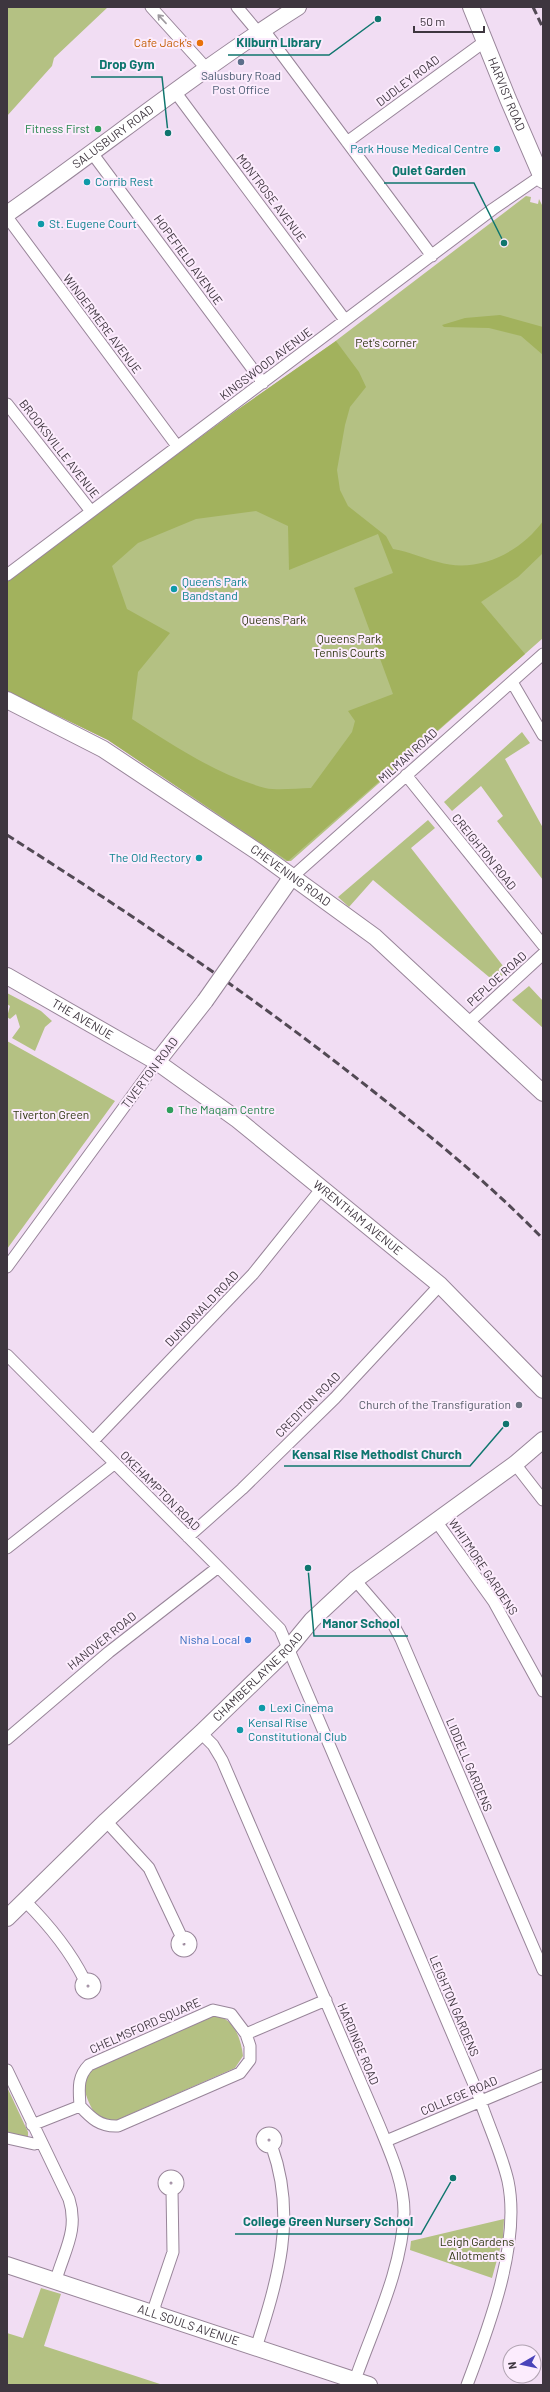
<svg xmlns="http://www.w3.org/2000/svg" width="550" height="2392" font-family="Barlow,sans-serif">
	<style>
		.green { fill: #b4c183 }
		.forest { fill: #a2b25d; fill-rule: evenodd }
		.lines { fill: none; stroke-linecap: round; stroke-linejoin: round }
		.street-casing { stroke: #988599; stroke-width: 13 }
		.secondary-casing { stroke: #988599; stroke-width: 18 }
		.street { stroke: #fff; stroke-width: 11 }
		.secondary { stroke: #fff; stroke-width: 16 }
		.rail { stroke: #524954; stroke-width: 3; stroke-dasharray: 8 4; stroke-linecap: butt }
		.secondary-bridge-casing { stroke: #988599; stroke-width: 18; stroke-linecap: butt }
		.secondary-bridge { stroke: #fff; stroke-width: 16 }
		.oneway { stroke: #9e9a9f }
		.food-dot { fill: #e8710a; stroke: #fcecfd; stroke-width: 1.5 }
		.service-dot { fill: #5c6f8a; stroke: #fcecfd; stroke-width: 1.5 }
		.leisure-dot { fill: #2e9e5b; stroke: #fcecfd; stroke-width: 1.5 }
		.culture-dot { fill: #0f9aa8; stroke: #fcecfd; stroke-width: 1.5 }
		.worship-dot { fill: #6b7280; stroke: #fcecfd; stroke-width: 1.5 }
		.shop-dot { fill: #3f7fe0; stroke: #fcecfd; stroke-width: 1.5 }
		.labels { text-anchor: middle; stroke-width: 4; stroke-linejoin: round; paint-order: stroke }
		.food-label { font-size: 12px; fill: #c56008; stroke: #fcecfd; text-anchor: end }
		.service-label { font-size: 12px; fill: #4e5e75; stroke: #fcecfd }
		.street-label { font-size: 12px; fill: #3e363f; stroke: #fcecfd }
		.leisure-label { font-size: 12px; fill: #27864d; stroke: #fcecfd; text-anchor: end }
		.culture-label { font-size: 12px; fill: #0d838f; stroke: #fcecfd; text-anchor: start }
		.park-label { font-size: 12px; fill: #313813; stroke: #fcecfd }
		.worship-label { font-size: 12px; fill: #5b616d; stroke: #fcecfd; text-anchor: end }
		.shop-label { font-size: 12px; fill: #366cbe; stroke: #fcecfd; text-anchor: end }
		.leader { fill: none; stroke: #0f766e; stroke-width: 1.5 }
		.callout-dot { fill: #0f766e; stroke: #fcecfd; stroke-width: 1.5 }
		.callout-label { font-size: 13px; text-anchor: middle; font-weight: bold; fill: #0f766e; stroke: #fcecfd; stroke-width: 4; stroke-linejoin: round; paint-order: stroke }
	</style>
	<rect width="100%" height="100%" fill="#f1ddf3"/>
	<path class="green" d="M7,7h101l-54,51 -2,8 -45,50z
		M526,196l5,1 -1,5 8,2 1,-5 4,8v431l-252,223h-5l-178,-121 -101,-49 226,-278 100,-70z
		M522,732l8,11 -25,16 38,69v52l-46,-59 6,-5 -22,-30 -29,25 -8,-9z
		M428,820l7,8 -24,20 96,123 -12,11 -122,-102 -24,27 -11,-10z
		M529,986l14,15v27l-31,-28z
		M7,993l34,18 11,10 -7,6 -10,24 -23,-13 8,-11 -4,-13 -6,5 -3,-2 3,-11 -3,-2z
		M7,1041l108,60 -108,148z
		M214,2015c20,3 27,23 29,41l-8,12 -118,52c-6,2 -11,3 -16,0 -9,-7 -21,-33 -16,-44 1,-2 3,-5 5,-8z
		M7,2087l21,45v4l-3,2 -18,-4z
		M504,2219l-1,19 -11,40 -82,-28 1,-9z
		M41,2288l20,6 -17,52 119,39h-156v-52l16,5z"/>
	<path class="forest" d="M500,315l43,12v28l-22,-19 -32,-8 -45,-1 -2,-2 23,-7z
		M336,341l23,31 7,15 -16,20 -5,18 -8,45 3,20 8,16 38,30 7,13c18,3 29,9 45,13 39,12 82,-9 105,-41v32l-25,24 -37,25 44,52 -237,207 -180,-121 -101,-49v-111l226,-167zM256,511l32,15 1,44 89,-36 15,39 -39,15 39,106 -45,17 7,10 -3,11 -41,56c-14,0 -32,3 -46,0 -48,-13 -92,-43 -133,-69l6,-47 32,-39 -43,-24 -15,-43 26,-23 58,-24z"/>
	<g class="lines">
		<defs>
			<path id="street" d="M151,7l56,62
				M237,7l21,25
				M263,29l169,227
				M176,93l169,227
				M347,142l137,-100
				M92,153l171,230
				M7,217l170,229
				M7,404l83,106
				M7,575l486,-366 48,-33
				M512,682l31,53
				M406,775l137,170
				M291,878l252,-224
				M468,1023l75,-69
				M7,1267l150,-205
				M7,1355l273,274 198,465c9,29 23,57 30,87 13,62 -19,146 -41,204
				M93,1441l160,-167 69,-86
				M515,1464l28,36
				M436,1521l58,81 49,89
				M188,1537l54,-48 93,-91 105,-113
				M7,1548l107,-84
				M355,1580l38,44 8,15 142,331
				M201,1733l12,12 9,15 157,365c11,27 25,57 25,87 -1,56 -31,116 -49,168
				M7,1739l102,-87 108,-84
				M106,1821l43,47 33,70
				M25,1901c24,24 44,48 59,78
				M177 1944a7 7 0 1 1 14 0a7 7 0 1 1-14 0Z
				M81 1986a7 7 0 1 1 14 0a7 7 0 1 1-14 0Z
				M213,2010l18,4 15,20 4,12v14l-10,13 -122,53c-18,1 -27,-8 -38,-20 -1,-17 -3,-29 9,-41z
				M246,2034l80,-34
				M7,2070l62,129c10,31 -5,52 -13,81
				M32,2125l48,-19
				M262 2140a7 7 0 1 1 14 0a7 7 0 1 1-14 0Z
				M7,2138l27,6 6,-2
				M386,2141l157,-66
				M164 2183a7 7 0 1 1 14 0a7 7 0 1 1-14 0Z
				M155,2314v-9l18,-53 -1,-62
				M256,2348c22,-69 41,-131 16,-201"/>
			<g id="secondary">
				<path id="s1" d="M471,7l37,92 35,81"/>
				<path id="s2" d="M7,214c97,-68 190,-143 291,-207"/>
				<path id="s3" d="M7,700l96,49 155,103 117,85 168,156"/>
				<path d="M238,954l53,-76"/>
				<path id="s4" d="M7,976l150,86 81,58 202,165 103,105"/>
				<path d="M157,1062l48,-61"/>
				<path id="s5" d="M7,1918l99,-97 97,-90 85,-82 24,-29 43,-40 160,-116 28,-24"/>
				<path id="s6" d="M7,2265l362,120"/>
			</g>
		</defs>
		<use href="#street" class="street-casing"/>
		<use href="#secondary" class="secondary-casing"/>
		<use href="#street" class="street"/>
		<use href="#secondary" class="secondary"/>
		<path class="rail" d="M533,7l10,21
			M7,835c129,82 256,168 376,264 56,44 111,89 160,140"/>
		<defs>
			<path id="secondary-bridge" d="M205,1001l33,-47"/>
		</defs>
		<use href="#secondary-bridge" class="secondary-bridge-casing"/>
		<use href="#secondary-bridge" class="secondary-bridge"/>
	</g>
	<defs><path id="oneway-shaft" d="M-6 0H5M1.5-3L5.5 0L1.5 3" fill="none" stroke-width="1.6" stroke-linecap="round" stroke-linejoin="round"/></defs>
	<use class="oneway" href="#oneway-shaft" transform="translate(162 19) rotate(-133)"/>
	<circle class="food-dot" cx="200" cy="43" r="4"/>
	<circle class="service-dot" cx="241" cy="62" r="4"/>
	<g class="leisure-dot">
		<circle cx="98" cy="129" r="4"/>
		<circle cx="170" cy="1110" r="4"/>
	</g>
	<g class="culture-dot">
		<circle cx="497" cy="149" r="4"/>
		<circle cx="87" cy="182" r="4"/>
		<circle cx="41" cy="224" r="4"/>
		<circle cx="174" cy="589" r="4"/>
		<circle cx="199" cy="858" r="4"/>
		<circle cx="262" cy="1708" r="4"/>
		<circle cx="240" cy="1730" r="4"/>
	</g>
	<circle class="worship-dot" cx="519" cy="1405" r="4"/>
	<circle class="shop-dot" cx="248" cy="1640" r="4"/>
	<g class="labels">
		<g class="food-label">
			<text x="192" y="47">Cafe Jack's</text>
		</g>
		<g class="service-label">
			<text x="241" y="80">Salusbury Road<tspan x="241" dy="14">Post Office</tspan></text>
		</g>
		<g class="street-label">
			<text transform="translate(408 81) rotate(-37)" y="4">DUDLEY ROAD</text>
			<text dy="4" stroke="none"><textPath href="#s1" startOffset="94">HARVIST ROAD</textPath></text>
			<text dy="4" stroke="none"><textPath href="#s2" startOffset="131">SALUSBURY ROAD</textPath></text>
			<text transform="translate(271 198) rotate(53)" y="4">MONTROSE AVENUE</text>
			<text transform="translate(188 260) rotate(54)" y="4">HOPEFIELD AVENUE</text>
			<text transform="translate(102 324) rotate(53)" y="4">WINDERMERE AVENUE</text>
			<text transform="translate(266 364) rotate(-37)" y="4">KINGSWOOD AVENUE</text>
			<text transform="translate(59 449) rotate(52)" y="4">BROOKSVILLE AVENUE</text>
			<text transform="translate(408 756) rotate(-42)" y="4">MILMAN ROAD</text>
			<text transform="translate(484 852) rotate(51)" y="4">CREIGHTON ROAD</text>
			<text dy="4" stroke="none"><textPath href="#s3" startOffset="334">CHEVENING ROAD</textPath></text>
			<text transform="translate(497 979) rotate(-42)" y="4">PEPLOE ROAD</text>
			<text dy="4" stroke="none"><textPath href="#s4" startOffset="87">THE AVENUE</textPath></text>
			<text transform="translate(150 1073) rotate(-53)" y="4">TIVERTON ROAD</text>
			<text dy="4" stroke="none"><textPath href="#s4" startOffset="427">WRENTHAM AVENUE</textPath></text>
			<text transform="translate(202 1309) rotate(-46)" y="4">DUNDONALD ROAD</text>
			<text transform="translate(308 1405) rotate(-45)" y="4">CREDITON ROAD</text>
			<text transform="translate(160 1491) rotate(45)" y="4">OKEHAMPTON ROAD</text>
			<text transform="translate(483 1567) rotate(56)" y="4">WHITMORE GARDENS</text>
			<text transform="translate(102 1641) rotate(-39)" y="4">HANOVER ROAD</text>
			<text dy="4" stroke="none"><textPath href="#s5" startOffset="348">CHAMBERLAYNE ROAD</textPath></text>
			<text transform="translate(469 1765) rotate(67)" y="4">LIDDELL GARDENS</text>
			<text transform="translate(454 2006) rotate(67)" y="4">LEIGHTON GARDENS</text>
			<text transform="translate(145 2026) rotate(-24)" y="4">CHELMSFORD SQUARE</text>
			<text transform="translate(358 2044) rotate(67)" y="4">HARDINGE ROAD</text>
			<text transform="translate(459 2096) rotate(-23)" y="4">COLLEGE ROAD</text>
			<text dy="4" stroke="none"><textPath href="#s6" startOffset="191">ALL SOULS AVENUE</textPath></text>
		</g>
		<g class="leisure-label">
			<text x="90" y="133">Fitness First</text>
			<text x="178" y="1114" text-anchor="start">The Maqam Centre</text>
		</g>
		<g class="culture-label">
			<text x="489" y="153" text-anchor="end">Park House Medical Centre</text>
			<text x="95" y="186">Corrib Rest</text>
			<text x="49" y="228">St. Eugene Court</text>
			<text x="182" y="586">Queen's Park<tspan x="182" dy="14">Bandstand</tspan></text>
			<text x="191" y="862" text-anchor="end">The Old Rectory</text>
			<text x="270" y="1712">Lexi Cinema</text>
			<text x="248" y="1727">Kensal Rise<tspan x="248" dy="14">Constitutional Club</tspan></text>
		</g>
		<g class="park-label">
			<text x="386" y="347">Pet's corner</text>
			<text x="274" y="624">Queens Park</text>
			<text x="349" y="643">Queens Park<tspan x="349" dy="14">Tennis Courts</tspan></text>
			<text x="51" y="1119">Tiverton Green</text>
			<text x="477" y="2246">Leigh Gardens<tspan x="477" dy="14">Allotments</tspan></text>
		</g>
		<g class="worship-label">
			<text x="511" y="1409">Church of the Transfiguration</text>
		</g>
		<g class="shop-label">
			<text x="240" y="1644">Nisha Local</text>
		</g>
	</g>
	<path class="leader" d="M378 19L329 55H228M168 133L162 77H91M504 243L474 183H384M506 1424L470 1466H284M308 1568L314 1636H408M453 2178L421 2234H235"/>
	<g class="callout-dot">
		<circle cx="378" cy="19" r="4"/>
		<circle cx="168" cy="133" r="4"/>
		<circle cx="504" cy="243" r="4"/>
		<circle cx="506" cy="1424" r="4"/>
		<circle cx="308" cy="1568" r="4"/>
		<circle cx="453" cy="2178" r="4"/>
	</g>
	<g class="callout-label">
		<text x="279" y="47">Kilburn Library</text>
		<text x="127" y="69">Drop Gym</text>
		<text x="429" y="175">Quiet Garden</text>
		<text x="377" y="1459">Kensal Rise Methodist Church</text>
		<text x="361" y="1628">Manor School</text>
		<text x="328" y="2226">College Green Nursery School</text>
	</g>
	<rect width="550" height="2392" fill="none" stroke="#3e363f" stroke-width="16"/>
	<g transform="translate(522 2364) rotate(261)"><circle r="19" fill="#fcecfd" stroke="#b0a3b1"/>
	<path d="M0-3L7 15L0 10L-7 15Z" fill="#4a44ba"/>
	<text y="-6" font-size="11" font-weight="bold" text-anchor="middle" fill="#3e363f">N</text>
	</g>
	<path d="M414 26v6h70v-6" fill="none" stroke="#3e363f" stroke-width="2"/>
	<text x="420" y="26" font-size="12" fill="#3e363f" stroke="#fcecfd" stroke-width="3" paint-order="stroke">50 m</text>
</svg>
